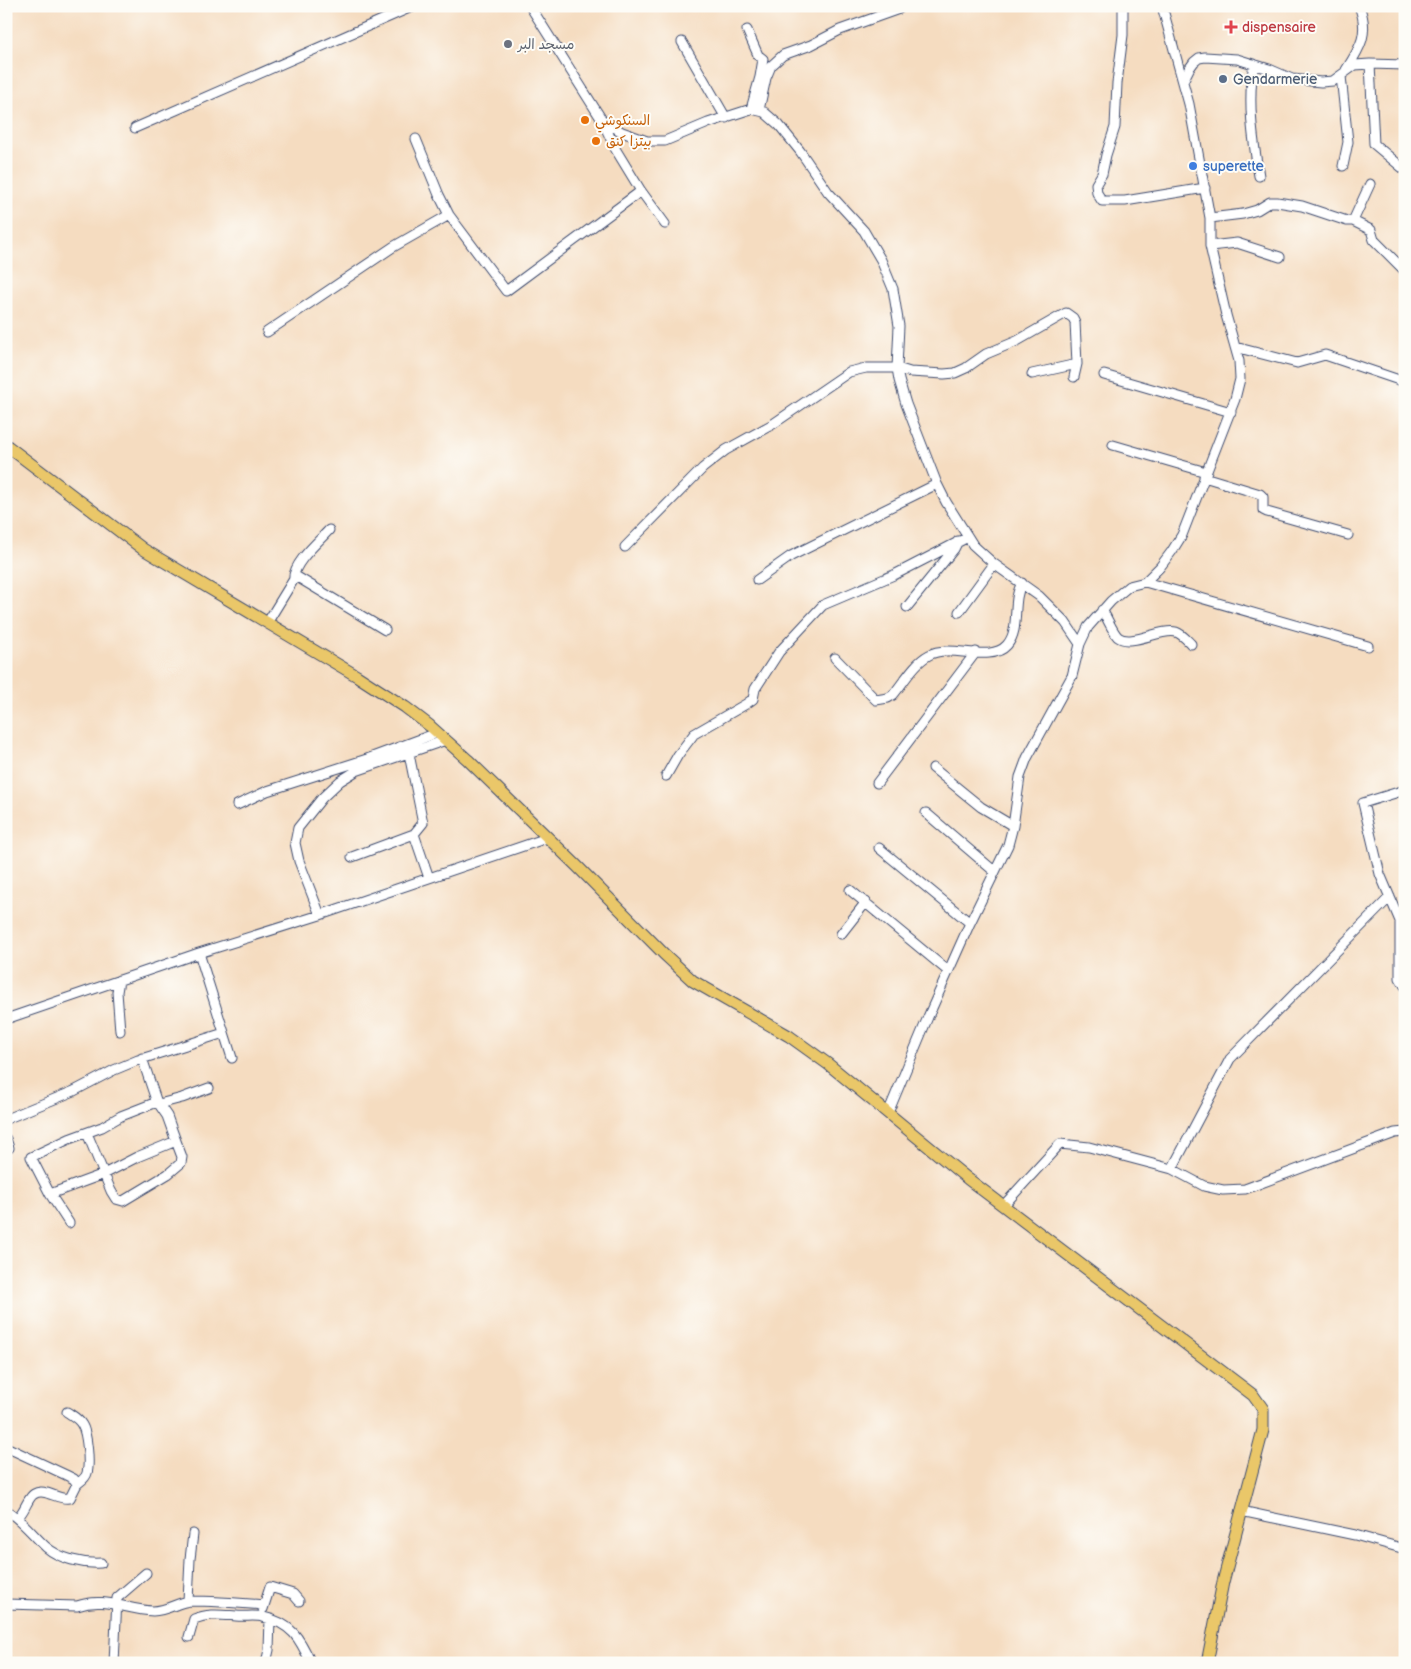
<svg xmlns="http://www.w3.org/2000/svg" width="1411" height="1669" font-family="'Balsamiq Sans','Playpen Sans Arabic',sans-serif">
	<style>
		.lines { fill: none; stroke-linecap: round; stroke-linejoin: round }
		.minor-casing { stroke: #3c496d; stroke-width: 11 }
		.major-casing { stroke: #3c496d; stroke-width: 13 }
		.minor { stroke: #fff; stroke-width: 9 }
		.major { stroke: #eac769; stroke-width: 11 }
		.health-dot { fill: #e0444e; stroke: #fdfcf7; stroke-width: 2 }
		.worship-dot { fill: #6b7280; stroke: #fdfcf7; stroke-width: 2 }
		.service-dot { fill: #5c6f8a; stroke: #fdfcf7; stroke-width: 2 }
		.food-dot { fill: #e8710a; stroke: #fdfcf7; stroke-width: 2 }
		.shop-dot { fill: #3f7fe0; stroke: #fdfcf7; stroke-width: 2 }
		.labels { text-anchor: middle; stroke-width: 4; stroke-linejoin: round; paint-order: stroke }
		.health-label { font-size: 14px; fill: #be3a42; stroke: #fdfcf7; text-anchor: start }
		.worship-label { font-size: 14px; fill: #5b616d; stroke: #fdfcf7; text-anchor: start }
		.service-label { font-size: 14px; fill: #4e5e75; stroke: #fdfcf7; text-anchor: start }
		.food-label { font-size: 14px; fill: #c56008; stroke: #fdfcf7; text-anchor: start }
		.shop-label { font-size: 14px; fill: #366cbe; stroke: #fdfcf7; text-anchor: start }
	</style>
	<rect width="100%" height="100%" fill="#fdfcf7"/>
	<filter id="ink" filterUnits="userSpaceOnUse"><feTurbulence type="fractalNoise" baseFrequency=".02" numOctaves="2"/><feDisplacementMap in="SourceGraphic" scale="10" xChannelSelector="R" yChannelSelector="G"/><feConvolveMatrix kernelMatrix="1 2 1 2 8 2 1 2 1" color-interpolation-filters="sRGB"/></filter>
	<filter id="wash" filterUnits="userSpaceOnUse"><feTurbulence type="fractalNoise" baseFrequency=".0096" numOctaves="4" result="noise"/><feDisplacementMap in="SourceGraphic" scale="20" xChannelSelector="R" yChannelSelector="G"/><feGaussianBlur stdDeviation="1.12" result="paint"/><feColorMatrix in="noise" values="0 0 0 0 0 0 0 0 0 0 0 0 0 0 0 0 0 1.4 0 .05"/><feComposite in="paint" operator="in"/></filter>
	<g filter="url(#wash)">
		<rect width="100%" height="100%" fill="#f5dcc0"/>
	</g>
	<g filter="url(#ink)">
		<g class="lines">
			<defs>
				<path id="minor" d="M530,6l72,114 20,12 25,9h18l43,-18 43,-14 13,3 15,13 21,26 28,41 36,39 17,29 12,29 6,37 -2,42 2,12 7,24 31,80 9,18 27,43 21,19 45,32 26,26 15,22
					M1123,6v29l-6,48 -2,44 -9,28 -4,19 -6,10 1,9 5,8h23l80,-13
					M747,30l11,25 5,4 -3,18 -9,32
					M682,42l44,76
					M1254,64c-7,36 -1,76 5,112
					M1370,64l4,80 31,26
					M1346,70c14,-22 24,-37 13,-64
					M1341,76l7,66 -5,24
					M1183,81l6,-12 5,-7 5,-4 6,-1 32,2 32,10 23,10 29,3 12,-1 22,-16 15,-1 35,1
					M759,110l7,-32 5,-12 12,-11 28,-10 29,-15 59,-21
					M602,120l14,30 25,41 24,33
					M135,128l279,-122
					M416,139l23,56 10,20 57,76 135,-100
					M1210,218l33,-4 14,-4 13,-8h7l25,4 45,15h6l18,9 3,10 31,31
					M1353,221l17,-37
					M1210,246l27,-3 43,14
					M267,332l126,-85 56,-32
					M1235,347l62,16 28,-8 77,26
					M1032,374l45,-10
					M1104,375l127,37
					M1113,445l93,27
					M1204,477l56,17 3,3v13l4,2 81,23
					M625,547l78,-79 23,-18 47,-26 76,-52 17,-4h31l13,4 34,2 11,-1 11,-5 20,-14 31,-13 49,-28 7,5 2,4 2,42 -3,13
					M294,575l91,55
					M757,580l34,-24 146,-72
					M1145,582l223,64
					M907,607l47,-58 4,-8
					M1102,610c5,7 10,21 16,27 13,10 43,-9 58,-5 6,2 10,7 15,12
					M959,612l35,-48
					M267,623l27,-44c-2,-15 25,-38 35,-49
					M835,658l41,42 12,-2 5,-3c11,-13 21,-32 36,-40 22,-12 61,9 78,-10 14,-16 4,-44 15,-62
					M933,768l48,39 32,19
					M666,776l12,-21 16,-21 52,-30 7,-5 2,-10 24,-37 44,-47 73,-31 72,-37
					M877,783l99,-131
					M1405,790l-42,13 17,71 20,47v57l5,8
					M237,805l30,-14 100,-32 70,-26
					M926,813l68,58
					M414,834l15,44
					M879,848l91,75
					M352,857l62,-23 9,-11 -14,-69v-6
					M850,890l98,81
					M320,915l-21,-54 -4,-18 3,-15 24,-30 18,-17 16,-10 90,-31
					M841,934l25,-32
					M199,953l33,105
					M119,980l-2,12 3,39
					M6,1019l193,-66 121,-38 227,-77
					M159,1104l23,-6 27,-10
					M888,1113l40,-96 42,-94 38,-78 5,-19 7,-49 7,-19 45,-82 8,-32 8,-17 23,-26 18,-15 16,-4 15,-15 12,-16 10,-16 53,-136 5,-20 -1,-18 -13,-46 -16,-69v-28l-21,-114 -27,-98
					M6,1119l68,-28 40,-21 24,-10 86,-27
					M87,1133l24,58 5,8 7,2 45,-27 13,-11 1,-6 -6,-16 -9,-25 -11,-16 -14,-42
					M6,1139l3,9
					M1172,1169l58,-110 160,-162
					M50,1194l54,-20 33,-17 39,-16
					M1004,1205l56,-61 29,3 83,22 32,17 19,4 22,-1 150,-56 10,-1
					M69,1223l-19,-29 -19,-37 38,-18 33,-12 19,-11 36,-14
					M67,1412c6,4 12,7 15,13 5,8 8,38 5,48 -1,5 -6,8 -10,11
					M6,1447l60,28 8,4 3,5 -7,14c-12,3 -25,-11 -36,-4 -6,3 -9,17 -16,23
					M6,1510c16,10 26,24 40,37 14,12 36,17 55,16
					M1241,1511l114,24 50,14
					M188,1601l2,-42 3,-25
					M6,1604l71,2c28,-10 49,4 76,5 14,0 25,-9 37,-10 25,0 50,2 74,4
					M263,1609l7,-22 23,7 6,7
					M189,1637l5,-18c14,-6 27,-4 42,-3 9,1 19,-1 27,1 29,6 37,22 48,46
					M114,1663l3,-65 29,-25
					M266,1663l3,-13 1,-31"/>
				<path id="major" d="M6,445l137,104 214,127 48,31 25,19 38,34 109,106 87,88 29,27 96,55 39,28 140,115 285,216 10,14v21l-40,152 -16,81"/>
			</defs>
			<use href="#minor" class="minor-casing"/>
			<use href="#major" class="major-casing"/>
			<use href="#minor" class="minor"/>
			<use href="#major" class="major"/>
		</g>
	</g>
	<path class="health-dot" d="M1228.5 19.5h5v5h5v5h-5v5h-5v-5h-5v-5h5z"/>
	<circle class="worship-dot" cx="508" cy="44" r="5"/>
	<circle class="service-dot" cx="1223" cy="79" r="5"/>
	<g class="food-dot">
		<circle cx="585" cy="120" r="5"/>
		<circle cx="596" cy="141" r="5"/>
	</g>
	<circle class="shop-dot" cx="1193" cy="166" r="5"/>
	<g class="labels">
		<g class="health-label">
			<text x="1242" y="32">dispensaire</text>
		</g>
		<g class="worship-label">
			<text x="518" y="49">مسجد البر</text>
		</g>
		<g class="service-label">
			<text x="1233" y="84">Gendarmerie</text>
		</g>
		<g class="food-label">
			<text x="595" y="125">السنكوشي</text>
			<text x="606" y="146">بيتزا كنق</text>
		</g>
		<g class="shop-label">
			<text x="1203" y="171">superette</text>
		</g>
	</g>
	<rect width="1411" height="1669" fill="none" stroke="#fdfcf7" stroke-width="25"/>
</svg>
